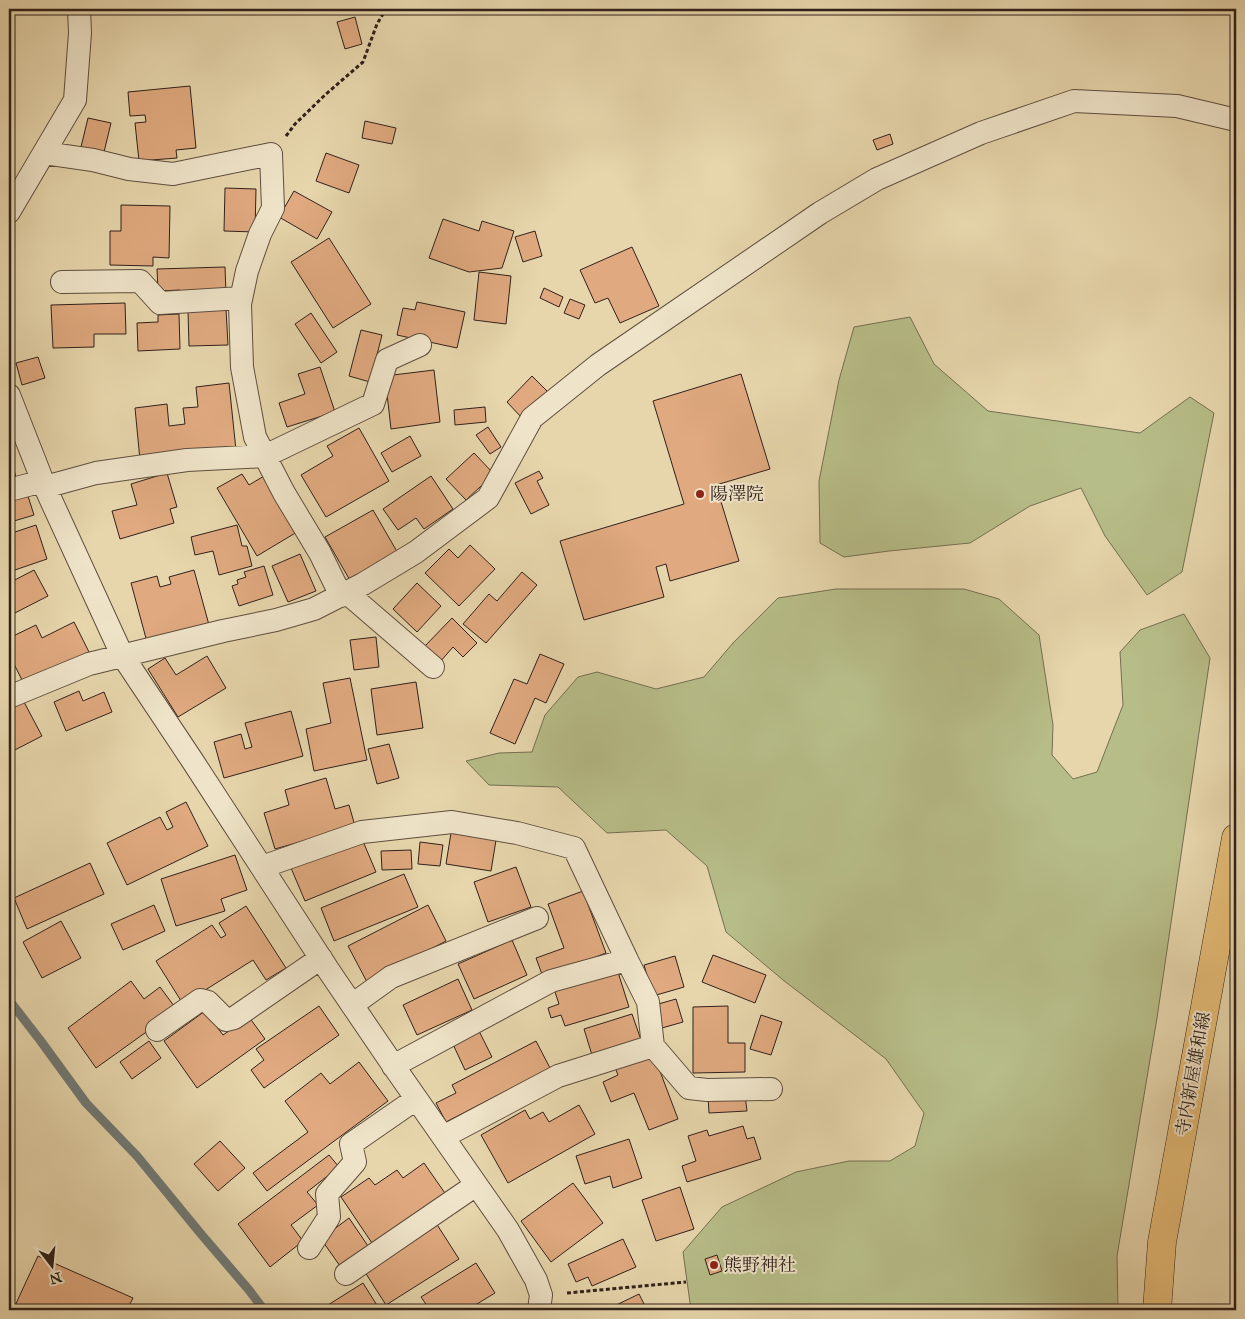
<svg xmlns="http://www.w3.org/2000/svg" width="1245" height="1319" font-family="'IM FELL Great Primer','Noto Serif JP',serif">
	<style>
		.green { fill: #b7bd88; stroke: #746f52 }
		.lines { fill: none; stroke-linecap: round; stroke-linejoin: round }
		.stream { stroke: #707a77; stroke-width: 9 }
		.building { fill: #e0a97f; stroke: #30211b }
		.minor-casing { stroke: #5e4e3f; stroke-width: 24 }
		.primary-casing { stroke: #30211b; stroke-width: 29 }
		.path { stroke: #30211b; stroke-width: 3; stroke-dasharray: 4 2.5; stroke-linecap: butt }
		.minor { stroke: #efe4c9; stroke-width: 22 }
		.primary { stroke: #e4bb76; stroke-width: 28 }
		.poi-dot { fill: #8f2418; stroke: #efe4c9; stroke-width: 2 }
		.labels { text-anchor: middle; stroke-width: 4; stroke-linejoin: round; paint-order: stroke }
		.poi-label { font-size: 18px; fill: #30211b; stroke: #efe4c9; text-anchor: start }
		.street-label { font-size: 18px; fill: #30211b; stroke: #efe4c9 }
	</style>
	<rect width="100%" height="100%" fill="#e7d6ac"/>
	<filter id="stains"><feTurbulence type="fractalNoise" baseFrequency=".004" numOctaves="4"/><feColorMatrix values="0 0 0 0 .2 0 0 0 0 .09 0 0 0 0 .02 0 0 0 .5 -.17"/></filter>
	<radialGradient id="worn" r=".72"><stop offset=".6" stop-color="#630" stop-opacity="0"/><stop offset="1" stop-color="#630" stop-opacity=".3"/></radialGradient>
	<path class="green" d="M910,317l24,47 54,47 152,22 50,-36 24,16 -32,159 -35,23 -42,-59 -24,-48 -51,18 -60,37 -81,8 -45,6 -24,-14 -1,-62 20,-101 15,-53z
		M836,589h128l35,10 40,36 14,90 -1,30 21,24 24,-7 26,-67 -3,-53 20,-22 44,-16 26,44 -53,360 -40,238 1,54h-427l-8,-58 39,-45 74,-35 53,-11h41l25,-15 9,-33 -38,-54 -103,-79 -57,-48 -19,-66 -41,-36 -59,3 -49,-46 -69,-2 -23,-24 33,-8 33,-1 13,-37 33,-38 19,-5 59,17 48,-12 29,-34 45,-45z"/>
	<g class="lines">
		<path class="stream" d="M9,1000l31,40 46,63 51,53 64,78 48,56 15,20"/>
	</g>
	<path class="building" d="M355,17l7,27 -17,5 -8,-27z
		M190,86l6,62 -20,2 1,8 -38,3 -4,-38 11,-1 -1,-7 -15,1 -2,-24z
		M88,118l23,5 -7,29 -23,-5z
		M365,121l31,7 -4,16 -30,-6z
		M890,134l3,10 -16,6 -4,-10z
		M326,153l33,12 -10,28 -33,-12z
		M225,188l31,1 -1,43 -31,-1z
		M294,191l38,21 -15,27 -38,-22z
		M121,205l49,1 -1,52 -16,-1v9l-43,-1v-34h11z
		M443,219l36,12 3,-10 32,10 -12,37 -33,4 -40,-14z
		M535,231l7,25 -19,6 -8,-25z
		M329,238l42,66 -38,24 -42,-66z
		M632,247l27,59 -39,17 -12,-25 -13,5 -15,-33z
		M225,267l1,27 -46,2v-6l-22,1 -1,-22z
		M479,272l32,4 -5,48 -32,-4z
		M544,288l19,9 -4,10 -19,-9z
		M570,299l15,6 -6,14 -15,-6z
		M417,302l48,10 -8,36 -60,-13 6,-27 12,2z
		M125,303l1,31h-32v13l-41,1 -2,-43z
		M226,309l2,36 -39,1 -1,-35z
		M311,313l26,39 -16,11 -26,-39z
		M179,314l1,35 -42,2 -1,-28 21,-1v-7z
		M361,330l21,5 -12,47 -21,-6z
		M38,357l7,21 -23,7 -6,-22z
		M320,367l15,45 -48,15 -8,-24 26,-9 -7,-20z
		M434,370l6,52 -49,7 -6,-53z
		M741,374l29,95 -54,16 23,76 -69,20 -4,-17 -10,3 8,30 -80,23 -24,-79 124,-37 -31,-103z
		M532,376l16,16 -26,26 -15,-16z
		M229,383l7,67 -96,10 -5,-52 32,-4 2,22 16,-2 -2,-16 15,-1 -2,-20z
		M485,407l1,15 -31,3 -1,-15z
		M488,427l13,20 -11,7 -14,-19z
		M359,428l30,53 -63,36 -25,-42 32,-19 -6,-10z
		M410,436l11,20 -29,16 -11,-19z
		M9,453l7,24 -7,3z
		M474,453l20,21 -28,26 -20,-21z
		M539,471l4,7 -6,3 12,24 -18,9 -16,-31z
		M167,473l10,34 -7,2 4,14 -54,16 -8,-28 25,-6 -6,-21z
		M242,474l7,11 15,-9 33,56 -40,24 -40,-68z
		M431,476l22,33 -29,20 -8,-11 -18,12 -15,-21z
		M27,493l7,22 -20,6 -5,-18v-5z
		M373,510l26,45 -48,27 -26,-45z
		M36,525l11,34 -38,13v-38z
		M237,525l5,21h5l5,20 -33,9 -6,-24 -18,4 -4,-18z
		M470,545l25,24 -36,37 -34,-33 24,-24 9,9z
		M300,554l16,37 -28,11 -16,-36z
		M264,566l9,29 -34,11 -7,-20 6,-2 -1,-4 9,-3 -2,-5z
		M34,570l14,26 -39,20v-33z
		M194,570l15,55 -62,17 -16,-59 26,-7 3,11 11,-3 -2,-7z
		M522,572l15,13 -51,58 -23,-19 26,-30 8,7z
		M417,583l24,23 -24,26 -24,-23z
		M452,618l25,25 -14,14 -10,-10 -13,15 -16,-15z
		M74,622l16,32 -65,32 -16,-32v-16l27,-13 6,13z
		M376,637l3,30 -25,3 -4,-30z
		M540,654l24,10 -18,39 -11,-5 -20,46 -25,-11 24,-54 13,5z
		M207,656l19,32 -48,29 -30,-48 17,-11 11,17z
		M350,678l17,82 -53,11 -8,-42 25,-6 -8,-40z
		M416,682l7,46 -46,7 -6,-46z
		M79,691l4,10 21,-9 8,20 -46,19 -12,-29z
		M24,702l18,34 -33,17v-43z
		M291,711l12,45 -79,22 -10,-36 27,-8 4,15 7,-2 -7,-24z
		M389,744l10,34 -22,6 -9,-35z
		M326,778l9,31 14,-4 6,21 -80,23 -11,-36 25,-8 -4,-15z
		M186,802l22,44 -81,39 -20,-42 53,-26 7,13 6,-3 -7,-15z
		M451,833l45,7 -5,31 -45,-7z
		M362,839l14,33 -71,29 -14,-33z
		M420,842l23,3 -3,21 -22,-2z
		M411,850l1,19 -30,1 -1,-19z
		M235,855l12,35 -26,9 4,12 -49,15 -15,-47z
		M90,863l14,31 -77,35 -13,-31z
		M516,867l15,40 -43,15 -14,-40z
		M404,874l14,33 -84,34 -13,-33z
		M583,891l23,62 -63,24 -7,-19 28,-10 -16,-44z
		M154,905l11,26 -42,19 -12,-26z
		M428,905l18,36 -79,41 -19,-36z
		M246,906l40,62 -20,12 -13,-20 -70,44 -27,-43 56,-36 9,13 5,-3 -7,-12z
		M61,921l20,37 -39,20 -19,-36z
		M512,940l15,35 -53,24 -16,-35z
		M713,955l53,20 -11,28 -53,-21z
		M675,956l9,31 -31,9 -9,-31z
		M617,969l12,38 -64,19 -4,-11 -10,3 -3,-10 11,-4 -5,-15z
		M458,979l14,31 -55,25 -14,-30z
		M131,981l13,18 16,-12 17,23 -81,58 -28,-40z
		M676,999l7,23 -21,6 -7,-23z
		M319,1006l20,29 -75,53 -13,-18 13,-10 -8,-11z
		M728,1006v37h17v29l-52,1v-66z
		M205,1011l18,24 26,-18 16,22 -68,49 -33,-47z
		M632,1014l9,26 -49,15 -8,-26z
		M761,1015l21,7 -11,33 -21,-6z
		M477,1027l15,30 -27,13 -14,-30z
		M149,1041l12,17 -29,21 -12,-17z
		M536,1041l14,27 -104,54 -10,-19 20,-10 -4,-8z
		M652,1050l26,69 -29,11 -15,-37 -23,9 -8,-20 15,-7 -4,-10z
		M359,1062l29,39 -121,90 -14,-18 55,-41 -23,-31 36,-28 9,11z
		M745,1095l2,16 -38,2 -1,-16z
		M579,1105l16,29 -87,49 -27,-48 44,-25 5,9 13,-7 6,10z
		M743,1126l4,13 7,-2 7,22 -74,23 -5,-16 14,-5 -8,-25 19,-6 2,6z
		M629,1139l13,39 -29,10 -3,-12 -25,8 -9,-28z
		M220,1141l25,27 -27,23 -24,-27z
		M329,1155l10,12 -32,25 11,13 -27,20 12,16 -33,26 -32,-43z
		M424,1163l23,33 -73,50 -33,-49 28,-19 6,7 22,-15 6,8z
		M573,1183l30,40 -52,39 -30,-41z
		M680,1187l14,42 -38,12 -14,-41z
		M349,1218l19,28 -28,20 -19,-27z
		M436,1223l23,36 -73,46 -23,-36z
		M623,1239l13,28 -44,19 -4,-9 -12,5 -8,-18z
		M717,1255l5,16 -12,4 -5,-16z
		M38,1256l95,42 -6,12h-114z
		M476,1263l19,30 -28,17h-37l-9,-13z
		M363,1283l17,27h-60z
		M639,1294l8,16h-41z"/>
	<g class="lines">
		<defs>
			<path id="minor" d="M44,153l49,7 36,9 44,5 98,-20 2,54 -13,26 -13,37 -7,33 2,63 13,70 29,56 36,60 21,43
				M9,212l66,-112 5,-67 -1,-24
				M62,282l78,-1 20,22 81,-5
				M9,395l36,92 77,168 70,105 137,211 68,100 111,159 28,50 5,15 -2,15
				M45,487l51,-14 91,-13 78,-4 108,-52 14,-44 33,-15
				M9,490l34,-9
				M346,592l87,75
				M9,697l80,-33 134,-33 53,-11 38,-11 49,-25 53,-32 72,-54 44,-80 66,-53 222,-152 57,-34 104,-46 93,-32 103,5 59,14
				M262,867l100,-35 90,-10 65,11 57,15 53,112
				M352,1005l39,-28 146,-59
				M157,1030l43,-30 8,2 18,18 8,-2 87,-60
				M393,1066l158,-85 76,-21 21,42 5,44
				M443,1137l115,-61 95,-30 36,42 18,2 64,-1
				M309,1248l20,-31 -2,-23 28,-32 -4,-18 65,-45
				M346,1274l130,-89"/>
			<path id="primary" d="M1157,1310l5,-68 74,-404"/>
		</defs>
		<use href="#minor" class="minor-casing"/>
		<use href="#primary" class="primary-casing"/>
		<path class="path" d="M286,136l9,-12 31,-30 37,-32 14,-38 9,-15
			M567,1293l119,-11"/>
		<use href="#minor" class="minor"/>
		<use href="#primary" class="primary"/>
	</g>
	<g class="poi-dot">
		<circle cx="700" cy="494" r="5"/>
		<circle cx="714" cy="1265" r="5"/>
	</g>
	<g class="labels">
		<g class="poi-label">
			<text x="710" y="500">陽澤院</text>
			<text x="724" y="1271">熊野神社</text>
		</g>
		<g class="street-label">
			<text transform="translate(1193 1074) rotate(-80)" y="6">寺内新屋雄和線</text>
		</g>
	</g>
	<rect width="1245" height="1319" fill="none" stroke="#e7d6ac" stroke-width="30"/>
	<rect x="10" y="10" width="1225" height="1299" fill="none" stroke="#30211b" stroke-width="2.5"/>
	<rect x="15" y="15" width="1215" height="1289" fill="none" stroke="#30211b"/>
	<g transform="translate(52 1266) rotate(164)" stroke="#efe4c9" stroke-width="4" paint-order="stroke">
	<path d="M0-4L9 19L0 12L-9 19Z" fill="#30211b"/>
	<text y="-8" font-size="14" font-weight="bold" text-anchor="middle" fill="#30211b">N</text>
	</g>
	<rect width="100%" height="100%" filter="url(#stains)"/>
	<rect width="100%" height="100%" fill="url(#worn)"/>
</svg>
